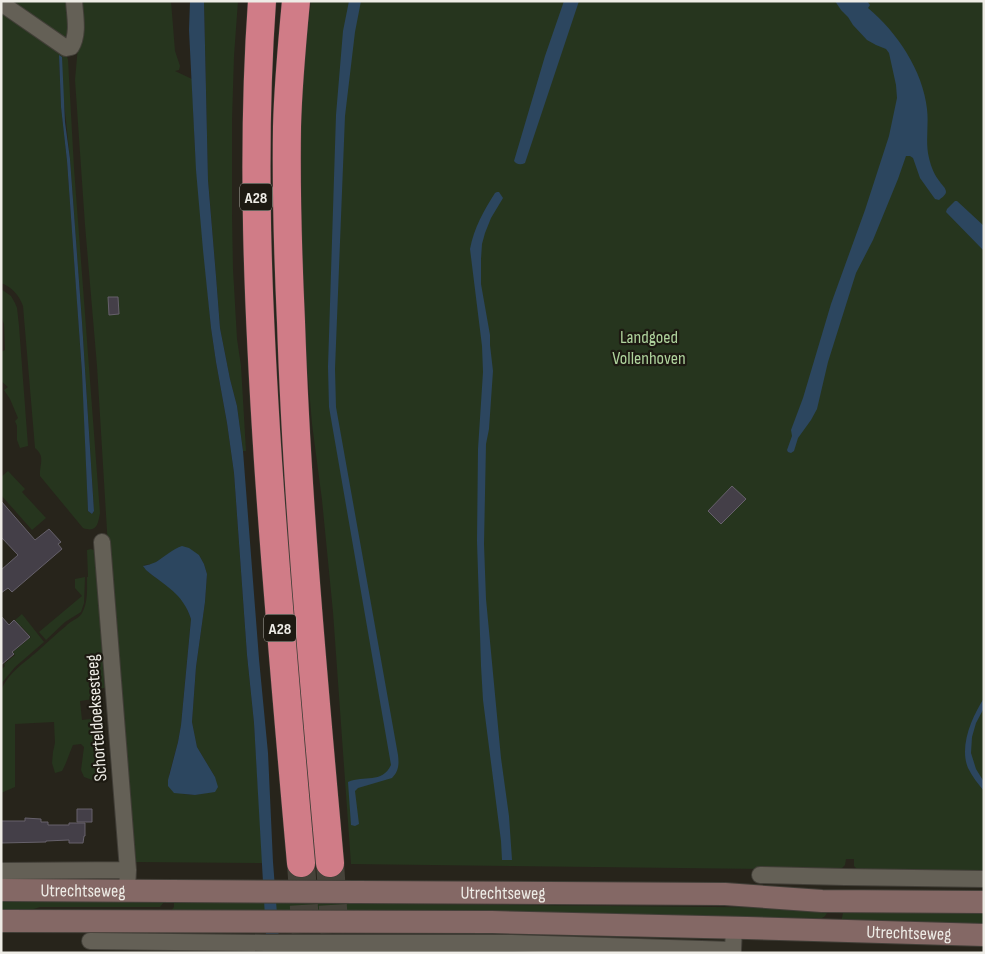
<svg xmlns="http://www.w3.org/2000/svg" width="985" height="954" font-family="'Sofia Sans Condensed',sans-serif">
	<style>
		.green { fill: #26351e; fill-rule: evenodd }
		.water { fill: #2c465f }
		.building { fill: #443f48; stroke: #66616b }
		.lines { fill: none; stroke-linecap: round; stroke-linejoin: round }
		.motorway-tunnel { stroke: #454239; stroke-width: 28; stroke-dasharray: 28 14; stroke-linecap: butt }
		.minor-casing { stroke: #413e37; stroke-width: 18 }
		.secondary-casing { stroke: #413e37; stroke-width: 24 }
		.motorway-casing { stroke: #413e37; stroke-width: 29 }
		.minor { stroke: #646056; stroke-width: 16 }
		.secondary { stroke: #846865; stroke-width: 22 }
		.motorway { stroke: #d07c87; stroke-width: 28 }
		.labels { text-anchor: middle; stroke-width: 4.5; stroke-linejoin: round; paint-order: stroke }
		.shield { fill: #1d1a12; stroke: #afada6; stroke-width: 1 }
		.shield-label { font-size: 16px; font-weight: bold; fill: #eeece6 }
		.park-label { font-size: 18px; fill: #afd39d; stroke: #1d1a12 }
		.street-label { font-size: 18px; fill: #eeece6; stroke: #1d1a12 }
	</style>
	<rect width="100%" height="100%" fill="#27241b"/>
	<path class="green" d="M12,1h60l-5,37 -3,1z
		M78,1h93l4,50 5,15 -1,4 -4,1 17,8 3,71 16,178 5,34 11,61 7,50 13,182 7,68 9,140 -129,-1 -25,-298 -12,-198 -12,-141 -10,-145 3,-34zM173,551l26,4 5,9 3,10 -2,28 -9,65 -4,55 5,25 18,30v14l-20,4 -12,-1 -14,-19 9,-33 3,-17 10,-106c-4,-12 -9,-22 -19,-30 -9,-7 -21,-13 -28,-22v-2l9,-1z
		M204,1h34l-4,55 -2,64v95l1,54 4,70 4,27 5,85h-3l-6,-45 -7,-27 -10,-51 -4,-52 -8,-96z
		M311,1h673v871l-126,-2 -4,-4v-7h-8l-1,6 -5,5 -489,-6 -18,-252 -11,-112 -10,-76 -6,-71 -4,-106 -1,-119 3,-63z
		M1,5l66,51 1,4 6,108 26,345c-2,11 -3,20 -17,15l-43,-52c-1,-12 6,-19 -5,-28l-12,-142c-4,-11 -11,-19 -22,-23zM59,55l11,104 12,163 12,189 -2,3 -4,-3 -4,-106 -7,-105 -10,-139 -6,-54z
		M1,289l10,7 4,7 2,5 2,18 9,120 -8,2 -3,-8v-14l-2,-5 3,-3 -8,-19 -6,-9 4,-3 -7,-6v-29l4,-2 -1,-26 -3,-8z
		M8,471l17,18 -3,3 24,26 -14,12 -31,-35v-18z
		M91,549l5,2 12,136 -9,2 1,9 -20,3 2,19 18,-2 5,57 -10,6 -11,-4 -3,-7 3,-23 -3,-3 -8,1c-4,9 -6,17 -11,26l-7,2 -3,-10 1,-11 2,-9 -1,-21 -39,2v63l-14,6v-102c7,-19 25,-29 39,-42 9,-8 17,-16 26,-23 5,-6 14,-7 17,-15 5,-10 4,-23 4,-34h1l-1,-27z
		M85,577l-1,26 -3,9 -16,10 -19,18 -7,-8 43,-36 -7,-8v-9z
		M22,614l22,28 -29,25 -14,17v-14l4,-4 -1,-2 11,-9 -2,-3 18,-15 -10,-11h-1l-5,-6z
		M1,895l162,4 1,3 -4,5h-120l-22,7h-17z
		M174,900h61l45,3 547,5c1,5 -1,8 -5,10l-652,-6 4,-5z
		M844,908l140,1v19l-143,-5z"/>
	<path class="water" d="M190,1h14l4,179 8,96 4,52 10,51 7,27 6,45 16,208 9,94 5,109 7,91h-13l-13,-230 -7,-68 -13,-182 -7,-50 -11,-61 -5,-34 -8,-78 -7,-80 -7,-140z
		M349,1h12l-6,31 -10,84 -10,253 1,38 62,348c1,9 1,16 -6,23l-34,10 -3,3 4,33 -4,2 -4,-1 -3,-43c16,-7 34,2 43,-17l-62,-358 -1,-40 8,-252 7,-84z
		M564,1h15l-54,162c-4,2 -8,2 -11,-2l31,-105z
		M835,1h32l3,4 -2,3c29,24 55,63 59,101 2,16 -2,33 2,49 2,9 6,18 11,24 2,3 6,6 6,10 0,3 -5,6 -7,8l-4,-1 -15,-21 -7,-20 -3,-2h-4l-8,23 -25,61 -17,33 -28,89 -11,47 -6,11 -13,18 -4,13 -3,2 -3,-1 -1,-2 5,-14 -1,-6 12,-32 28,-94 34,-94 24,-74 8,-38 -1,-13 -7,-32 -3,-4 -10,-4 -9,-5 -14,-15 -5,-8 -7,-7z
		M59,55l3,2 3,65 5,37 12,163 12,189 -2,3 -4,-3 -6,-138 -15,-212 -6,-54z
		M497,192h2l4,6 -12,20 -6,15 -3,11 -1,15v25l9,51v10l3,26 -4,58 -3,15 -2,100 2,55 15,159 8,58 3,44h-10l-1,-19 -18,-141 -2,-34 -4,-125 1,-92 5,-77 -1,-26 -12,-97c4,-21 14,-39 25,-56z
		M955,201h2l27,25v25l-38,-39 1,-3z
		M182,546l7,2 10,7 5,9 3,10 -2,28 -9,65 -4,55 5,25 18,30 3,10 -3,5 -20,3 -21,-2 -6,-7v-6l10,-38 3,-17 10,-106c-8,-26 -26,-33 -45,-49l-3,-4c4,-1 9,-2 13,-4 8,-5 17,-13 26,-16z
		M984,698v10l-8,15 -4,14 -1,16 5,16 8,13v9c-6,-7 -12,-15 -16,-23 -9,-22 4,-51 16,-70z"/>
	<path class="building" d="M108,297h10l1,17 -10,1z
		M732,486l14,13 -25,25 -13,-13z
		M1,501l34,39 14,-11 12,13 -3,2 4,5 -50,43 -4,-4 -7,5v-23l17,-15 -17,-18z
		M1,616l8,9 5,-5 16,17 -18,15 2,2 -13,11z
		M77,809h15v13h-15z
		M25,818l16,1v3h7v3h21v-2h16v13h-1l-1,7h-14v-3l-23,1v1l-45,1v-22h24z"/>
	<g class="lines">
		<path class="motorway-tunnel" d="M301,863l6,90
			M330,863l6,90"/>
		<defs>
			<path id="minor" d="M1,3l65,45 5,-1c8,-13 4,-31 3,-46
				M102,542l26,328 -1,20
				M1,871l127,-1
				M760,875l85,2 139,2
				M90,941l175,2h247l221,7 1,-23"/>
			<g id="secondary">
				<path id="s1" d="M1,890l724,4 97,7 162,1"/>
				<path id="s2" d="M1,921l491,1 255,6 237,7"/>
			</g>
			<path id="motorway" d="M262,1c-11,153 -4,307 6,460 9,134 21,268 33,402
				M296,1c-4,42 -8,84 -9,126 -1,65 1,130 4,195 6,181 23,361 39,541"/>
		</defs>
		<use href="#minor" class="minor-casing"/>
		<use href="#secondary" class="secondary-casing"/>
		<use href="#motorway" class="motorway-casing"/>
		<use href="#minor" class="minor"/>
		<use href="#secondary" class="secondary"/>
		<use href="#motorway" class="motorway"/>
	</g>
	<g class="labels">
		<g class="shield">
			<rect x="240" y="183.5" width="32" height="27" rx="4"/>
			<rect x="264" y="614.5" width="32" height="27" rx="4"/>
		</g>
		<g class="shield-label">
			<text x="256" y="203">A28</text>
			<text x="280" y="634">A28</text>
		</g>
		<g class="park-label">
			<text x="649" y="343">Landgoed<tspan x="649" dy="21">Vollenhoven</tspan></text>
		</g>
		<g class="street-label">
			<text transform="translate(96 718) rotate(-94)" y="6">Schorteldoeksesteeg</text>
			<text dy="6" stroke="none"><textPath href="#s1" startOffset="82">Utrechtseweg</textPath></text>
			<text dy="6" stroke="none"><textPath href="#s1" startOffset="502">Utrechtseweg</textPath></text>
			<text dy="6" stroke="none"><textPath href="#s2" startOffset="908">Utrechtseweg</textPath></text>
		</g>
	</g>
	<rect width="985" height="954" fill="none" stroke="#eeece6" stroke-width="5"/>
</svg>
